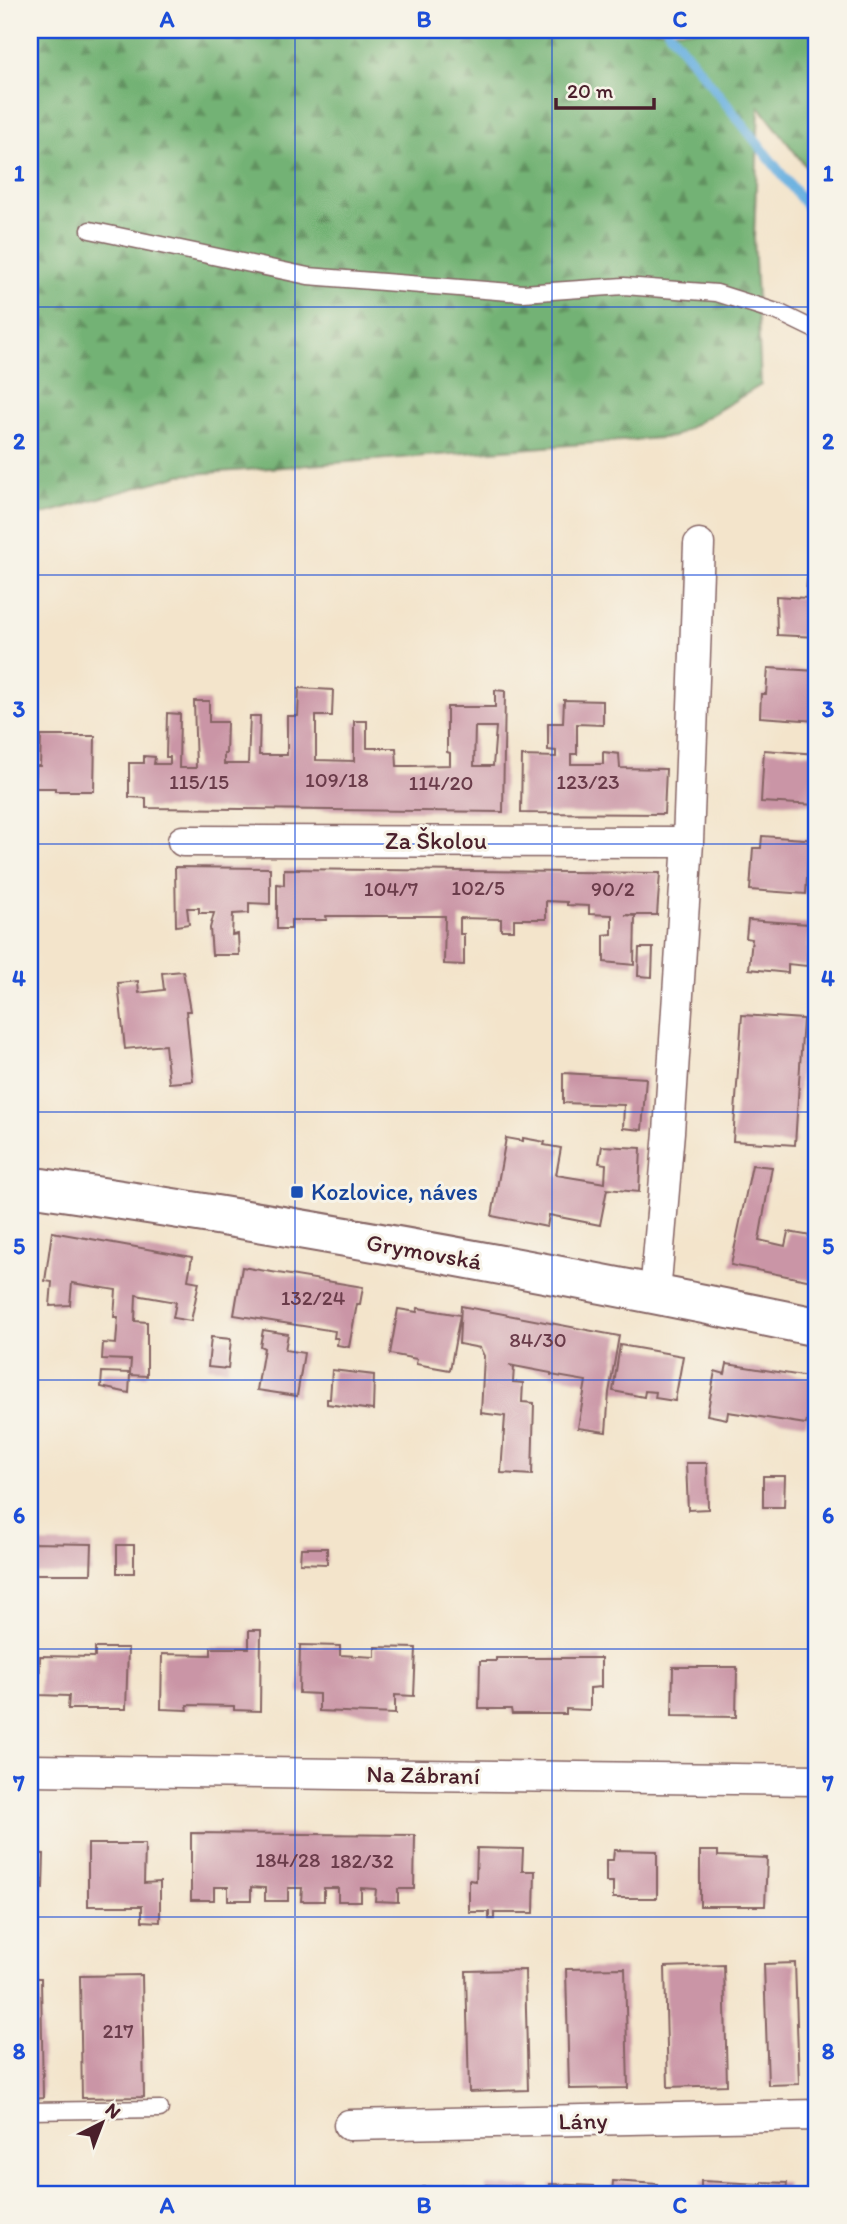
<svg xmlns="http://www.w3.org/2000/svg" width="847" height="2224" font-family="Itim,sans-serif">
	<style>
		.forest { fill: url(#forest-firs); stroke: #5e6850; stroke-width: 2 }
		.lines { fill: none; stroke-linecap: round; stroke-linejoin: round }
		.stream { stroke: #69b0e0; stroke-width: 10 }
		.building { fill: #ca95a6; fill-rule: evenodd }
		.service-casing { stroke: #856463; stroke-width: 19 }
		.minor-casing { stroke: #856463; stroke-width: 33 }
		.secondary-casing { stroke: #856463; stroke-width: 42 }
		.service { stroke: #fff; stroke-width: 16 }
		.minor { stroke: #fff; stroke-width: 30 }
		.secondary { stroke: #fff; stroke-width: 38 }
		.grid { fill: none; stroke: #1d4ed8; stroke-width: 2; stroke-opacity: 0.55 }
		.transit-dot { fill: #1a4fb4; stroke: #f7f3e8; stroke-width: 2.5 }
		.labels { text-anchor: middle; stroke-width: 6; stroke-linejoin: round; paint-order: stroke }
		.number-label { font-size: 21px; fill: #6a3c4a }
		.street-label { font-size: 24px; fill: #4a1f2b; stroke: #f7f3e8 }
		.transit-label { font-size: 24px; fill: #164399; stroke: #f7f3e8; text-anchor: start }
		.neatline { fill: none; stroke: #1d4ed8; stroke-width: 2.5 }
		.grid-label { font-size: 23px; text-anchor: middle; font-weight: bold; fill: #1d4ed8 }
	</style>
	<defs>
		<pattern id="forest-firs" width="22" height="20" patternUnits="userSpaceOnUse" patternTransform="scale(1.75)"><rect width="22" height="20" fill="#73b274"/><path d="M5 1l3.5 6h-7zM16 11l3.5 6h-7z" fill="#60905f"/></pattern>
	</defs>
	<rect width="100%" height="100%" fill="#f7f3e8"/>
	<filter id="ink" filterUnits="userSpaceOnUse"><feTurbulence type="fractalNoise" baseFrequency=".0143" numOctaves="2"/><feDisplacementMap in="SourceGraphic" scale="14" xChannelSelector="R" yChannelSelector="G"/><feConvolveMatrix kernelMatrix="1 2 1 2 8 2 1 2 1" color-interpolation-filters="sRGB"/></filter>
	<filter id="wash" filterUnits="userSpaceOnUse"><feTurbulence type="fractalNoise" baseFrequency=".00686" numOctaves="4" result="noise"/><feDisplacementMap in="SourceGraphic" scale="28" xChannelSelector="R" yChannelSelector="G"/><feGaussianBlur stdDeviation="1.57" result="paint"/><feColorMatrix in="noise" values="0 0 0 0 0 0 0 0 0 0 0 0 0 0 0 0 0 1.4 0 .05"/><feComposite in="paint" operator="in"/></filter>
	<g filter="url(#wash)">
		<rect width="100%" height="100%" fill="#f3e4cb"/>
		<path class="forest" d="M30,30h787v151l-58,-75 -5,132 7,147 -88,52 -493,38 -150,43z"/>
		<g class="lines">
			<path class="stream" d="M668,30l149,189"/>
		</g>
		<g id="blocks">
			<path class="building" d="M807,579l10,1v57l-40,-2 -1,-39 30,2z
				M768,668l49,3v50l-57,-4 1,-23h5z
				M299,688l34,2 -1,26h-16v44l38,1v-40h13v27h29l1,18h13l40,-1v-12l-3,-1v-45h48v-17l10,1 -2,121 -357,-4v-10l-17,-1v-34h15v-7l11,1 -1,7h16v-7h-4l1,-44 13,1 -1,54h17l-2,-67h15v21h18l-1,32h-2v10h24l2,-48h10l-1,39h28v-39h11zM475,727h21l-3,39h-19z
				M564,700l39,1v24l-26,-1v30h-6v10h32v-12l16,2 1,14 46,1 -2,45 -143,-1 1,-57 34,1v-6l-8,-1v-27h15z
				M41,736h54l-1,55h-39v-3h-20l1,-22h4z
				M764,750l53,4v51l-56,-3z
				M762,836l55,4v22l-9,-1 -2,33 -56,-4 3,-42h8z
				M175,867l95,1v36l-21,-1v10l-16,1 -1,21 6,-1 1,21h-27l-2,-27 4,-15h-15v-5h-12l2,16 -13,2z
				M284,869l376,4 -3,42h-32l10,1 -1,49 -30,-3v-27l8,-1v-19l-23,-1v-8l-22,-1v-3l-21,-1v18h-32v11h-13v-11l-41,-1v16h4v31l-20,-1 1,-48h-119l1,4h-36v9h-14v-45l7,1z
				M748,920l62,4 -3,42 -19,-2v9l-39,-4 3,-30 -6,-1z
				M639,948h14l-1,29 -14,-1z
				M183,971l7,40h-4l7,70 -24,2 -4,-38 -40,4 -7,-66 20,-2 1,12 25,-3 -2,-17z
				M742,1015l61,4 -8,126 -62,-4z
				M563,1073l83,5 -4,52 -19,-2 1,-23 -61,-2z
				M506,1138l17,3v-3l22,4 -1,3 17,3 -5,27 49,8 1,-19 -7,-1 3,-17 39,2 -2,44 -32,-3 -7,36 -51,-10 -2,12 -55,-11z
				M752,1165l20,2 -13,73 26,6 3,-14 29,5v45l-86,-17z
				M52,1232l140,25 -4,23 11,2 -8,39 -18,-3 3,-16 -40,-7 -1,26 12,1v54l-17,-1 -1,18 -28,-6 1,-15 28,1 1,-13 -29,-1 1,-16 13,1 2,-27h-4l2,-27 -44,-7 -2,22 -20,1 2,-24 -7,-1z
				M242,1267l121,20 -3,17h-3l-8,43 -12,-2 1,-7h-4l1,-7 -101,-16z
				M461,1306l158,30 -10,57 -3,39 -28,-4 8,-47 -35,-6v-2l-42,-8 5,2 -1,15 10,1 -1,19 12,1 -2,72 -31,-2 4,-57 -24,-3 3,-57 -4,-8 -21,-4z
				M418,1308l42,7 -10,55 -34,-6 1,-5 -27,-5 8,-45 19,3z
				M263,1330l25,4 -3,16 19,3 -7,43 -40,-6 7,-42 -4,-2z
				M211,1337l20,2 -3,30 -20,-2z
				M620,1345l63,11 -8,45 -20,-3 1,-6 -11,-1 -1,6 -31,-6z
				M727,1364l88,14 -2,10 4,1v27l-9,-1 -2,9 -78,-12 -1,7 -20,-4 8,-44 10,3z
				M332,1370l42,5 -1,35 -46,-6v-5h3z
				M686,1463h21l1,46 -20,1z
				M763,1476h22l-1,31h-21z
				M30,1543l62,1 -1,30h-61z
				M117,1545h17v28h-17z
				M301,1548h26v16l-27,-1z
				M249,1630h12l-1,81 -26,-1v-4l-47,-1 1,5 -27,-1 1,-55 49,1v-7h38z
				M300,1645l40,1v9l35,2v-10l41,1 -2,48 -19,-1v19l-76,-3v-17l-20,-1z
				M95,1648h33l-2,61h-58l1,-13 -30,-1 1,-39 55,1z
				M496,1658h105v29l-11,1v22l-24,-1v5h-54l-1,-5h-32l1,-48h16z
				M673,1667h64l-1,50 -64,-1z
				M191,1833l224,2 -1,54h-16v13l-23,-1 1,-12 -15,-1v13h-23v-13h-14v13h-23l1,-13h-14v13h-23v-13l-14,-1v13h-23v-13h-14v13h-23z
				M88,1844h57l-1,39 16,-1v40l-18,-1v-15h-54z
				M477,1848l46,1 -1,22h13l-1,42h-40v6h-5v-7h-20v-32l7,1z
				M614,1850l43,1v47h-44v-16h-7v-22h7z
				M700,1851h18v5l49,2 -2,48h-65z
				M30,1853l14,1 -1,35 -13,-1z
				M795,1963l4,121 -31,1 -4,-121z
				M724,1965l3,120 -59,2 -3,-120z
				M625,1968l3,120 -59,1 -3,-120z
				M525,1970l3,120 -59,2 -3,-121z
				M142,1975l2,122 -62,1 -2,-122z
				M30,1978h11l2,120 -13,1z
				M613,2181l44,3 -1,10h-44z
				M701,2181l61,3v-2l25,1 -1,11h-85z
				M550,2184l44,2 -1,8h-44z
				M486,2185l45,2 -1,7h-44z
				M423,2187l44,2v5h-45z"/>
		</g>
	</g>
	<g filter="url(#ink)">
		<use href="#blocks" fill-opacity="0" stroke="#856463" stroke-width="2"/>
		<g class="lines">
			<defs>
				<path id="service" d="M90,230l218,46 215,17 101,-7 93,7 63,20 37,18
					M30,2111l130,-2"/>
				<path id="minor" d="M183,841l505,1
					M655,1294l14,-162 19,-290 11,-298
					M30,1770l787,10
					M349,2125l468,-10"/>
				<path id="secondary" d="M30,1188h12c260,38 518,86 775,139"/>
			</defs>
			<use href="#service" class="service-casing"/>
			<use href="#minor" class="minor-casing"/>
			<use href="#secondary" class="secondary-casing"/>
			<use href="#service" class="service"/>
			<use href="#minor" class="minor"/>
			<use href="#secondary" class="secondary"/>
		</g>
	</g>
	<path class="grid" d="M295,30v2164M552,30v2164M30,307h787M30,575h787M30,844h787M30,1112h787M30,1380h787M30,1649h787M30,1917h787"/>
	<rect class="transit-dot" x="290" y="1185" width="14" height="14" rx="3.5"/>
	<g class="labels">
		<g class="number-label">
			<text x="337" y="787">109/18</text>
			<text x="199" y="789">115/15</text>
			<text x="588" y="789">123/23</text>
			<text x="441" y="790">114/20</text>
			<text x="478" y="895">102/5</text>
			<text x="391" y="896">104/7</text>
			<text x="613" y="896">90/2</text>
			<text x="313" y="1305">132/24</text>
			<text x="538" y="1347">84/30</text>
			<text x="288" y="1867">184/28</text>
			<text x="362" y="1868">182/32</text>
			<text x="118" y="2038">217</text>
		</g>
		<g class="street-label">
			<text x="436" y="849">Za Školou</text>
			<text transform="translate(424 1252) rotate(10)" y="8">Grymovská</text>
			<text transform="translate(423 1775) rotate(1)" y="8">Na Zábraní</text>
			<text transform="translate(583 2121) rotate(-1)" y="8">Lány</text>
		</g>
		<g class="transit-label">
			<text x="311" y="1200">Kozlovice, náves</text>
		</g>
	</g>
	<rect width="847" height="2224" fill="none" stroke="#f7f3e8" stroke-width="77"/>
	<g transform="translate(102 2123) rotate(42)" stroke="#f7f3e8" stroke-width="5" paint-order="stroke">
	<path d="M0-5L12 26L0 18L-12 26Z" fill="#4a1f2b"/>
	<text y="-10" font-size="19" font-weight="bold" text-anchor="middle" fill="#4a1f2b">N</text>
	</g>
	<path d="M556 98v10h98v-10" fill="none" stroke="#4a1f2b" stroke-width="3.5"/>
	<text x="567" y="98" font-size="21" fill="#4a1f2b" stroke="#f7f3e8" stroke-width="5" paint-order="stroke">20 m</text>
	<rect x="38" y="38" width="770" height="2148" class="neatline"/>
	<g class="grid-label">
		<text x="167" y="27">A</text>
		<text x="424" y="27">B</text>
		<text x="680" y="27">C</text>
		<text x="19" y="181">1</text>
		<text x="828" y="181">1</text>
		<text x="19" y="449">2</text>
		<text x="828" y="449">2</text>
		<text x="19" y="717">3</text>
		<text x="828" y="717">3</text>
		<text x="19" y="986">4</text>
		<text x="828" y="986">4</text>
		<text x="19" y="1254">5</text>
		<text x="828" y="1254">5</text>
		<text x="19" y="1523">6</text>
		<text x="828" y="1523">6</text>
		<text x="19" y="1791">7</text>
		<text x="828" y="1791">7</text>
		<text x="19" y="2059">8</text>
		<text x="828" y="2059">8</text>
		<text x="167" y="2213">A</text>
		<text x="424" y="2213">B</text>
		<text x="680" y="2213">C</text>
	</g>
</svg>
